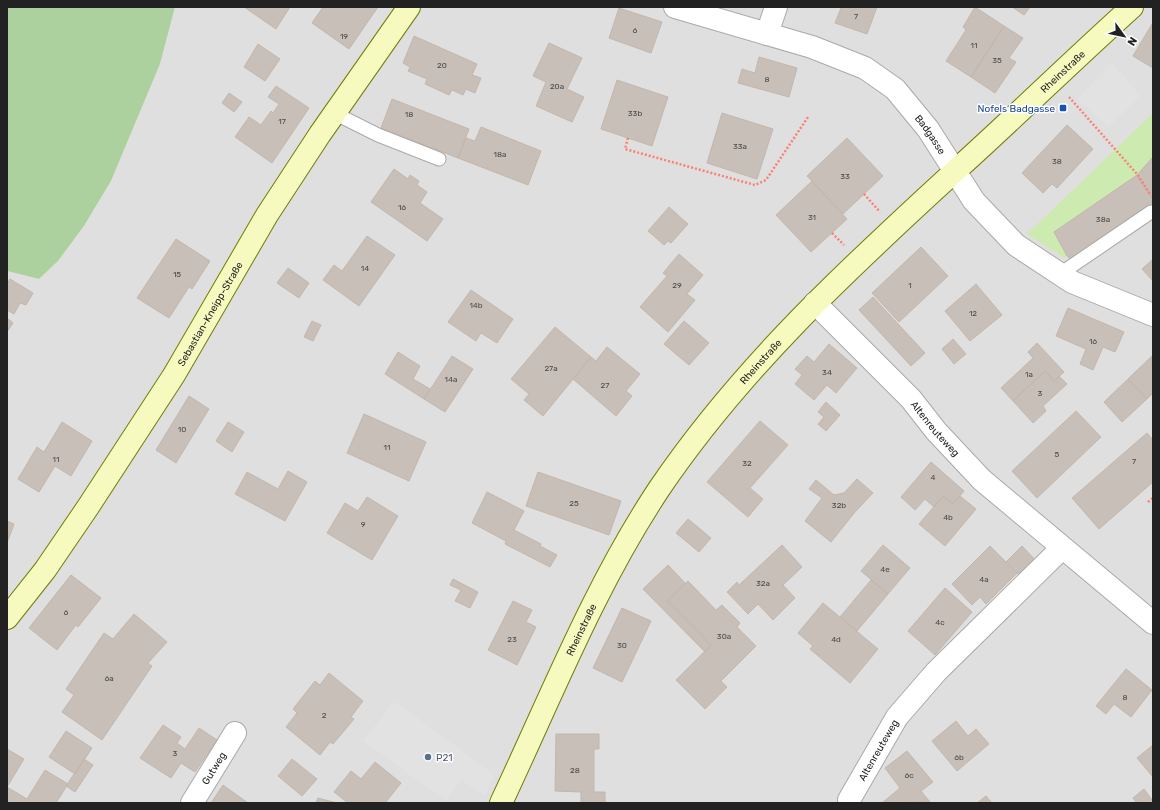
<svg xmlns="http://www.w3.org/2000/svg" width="1160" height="810" font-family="Rubik,sans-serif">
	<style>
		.residential { fill: #e0dfdf }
		.grass { fill: #cdebb0 }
		.forest { fill: #add19e }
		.parking { fill: #e2e2e2 }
		.building { fill: #c7bfb8; stroke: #c4b6ab }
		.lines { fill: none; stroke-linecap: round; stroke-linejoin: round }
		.lane-casing { stroke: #a9a9a9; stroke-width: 15 }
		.street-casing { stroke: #a9a9a9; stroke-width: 24 }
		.secondary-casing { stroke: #707d05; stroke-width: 24 }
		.path { stroke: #fa8072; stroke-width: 2.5; stroke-dasharray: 2 2; stroke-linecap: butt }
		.lane { stroke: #fff; stroke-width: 13 }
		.street { stroke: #fff; stroke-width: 22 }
		.secondary { stroke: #f7fabf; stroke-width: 22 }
		.transit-dot { fill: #1a4fb4; stroke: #fff; stroke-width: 1.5 }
		.service-dot { fill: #5c6f8a; stroke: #fff; stroke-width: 1.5 }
		.labels { text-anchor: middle; stroke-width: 3; stroke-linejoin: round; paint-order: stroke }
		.number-label { font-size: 8px; fill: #4b4948 }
		.street-label { font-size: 10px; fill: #222; stroke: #fff }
		.transit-label { font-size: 10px; fill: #164399; stroke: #fff; text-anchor: end }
		.service-label { font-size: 10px; fill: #4e5e75; stroke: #fff; text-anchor: start }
	</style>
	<rect width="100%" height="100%" fill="#f2efe9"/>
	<path class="residential" d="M175,7h978v796h-1146v-532l32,8 19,-18 26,-35 27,-45 49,-117z"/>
	<path class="grass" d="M1153,113v44l-16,18 -83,57 13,24 -2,2 -38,-24z"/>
	<path class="forest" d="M7,7h168l-15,57 -49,117 -27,45 -26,35 -19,18 -32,-8z"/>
	<path class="parking" d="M1112,63l29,33 -33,31 -31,-28z
		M394,701l100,73 -8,22 -25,-16 -15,21 -83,-60z"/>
	<path class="building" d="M244,7h46l-14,22z
		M323,7h55l-29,42 -37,-26z
		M838,7h39l-10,27 -32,-11 6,-15z
		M975,7l29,19 -33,51 -25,-16 20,-31 -3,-3z
		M1012,7h18l-6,8z
		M619,8l43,14 -11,31 -42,-15z
		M1152,24l1,1v43l-20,-12z
		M1004,26l19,12 -14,20 7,4 -21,31 -24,-16z
		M414,36l63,28 -5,11 9,3 -6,15 -9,-4 -3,6 -11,-5 -3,5 -24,-11 2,-5 -19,-8 2,-4 -7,-4z
		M549,43l33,15 -15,31 17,8 -12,25 -36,-16 10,-24 -13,-6z
		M258,44l22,15 -15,22 -21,-14z
		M759,57l38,11 -8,29 -51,-14 4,-14 13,4z
		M617,80l51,17 -16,49 -51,-17z
		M276,86l33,22 -37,55 -37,-26 14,-20 12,8 10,-14 2,2 6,-9 -11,-7z
		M229,93l13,9 -8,10 -12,-9z
		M392,99l77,30 -11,29 -77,-30z
		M722,113l51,16 -16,50 -50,-16z
		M1067,125l26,24 -36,39 -5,-4 -9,9 -21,-20z
		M481,127l60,24 -13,34 -70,-27 8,-20 9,3z
		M847,138l36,38 -40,38 -36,-38z
		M1153,157v42l-16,-24z
		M394,169l14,10 2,-4 9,6 -2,4 10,7 -7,11 23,16 -16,22 -56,-39z
		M1137,175l16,24v7l-80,55 -6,-5 -13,-24z
		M812,181l35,38 -36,33 -35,-37z
		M669,207l19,17 -17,19 -3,-2 -4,4 -16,-14z
		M367,236l28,19 -36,51 -36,-26 11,-15 8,6z
		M176,239l34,22 -18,28 -3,-2 -20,31 -32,-20z
		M921,247l27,29 -49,46 -27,-29z
		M679,254l24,21 -16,19 8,6 -27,32 -28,-25 27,-31 -4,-3z
		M1153,259v22l-11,-12z
		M288,268l21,15 -10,15 -22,-15z
		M10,279l23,14 -7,12 -6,-2 -6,11 -7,-4v-26z
		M976,284l26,31 -32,26 -25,-30z
		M471,290l42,29 -16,24 -16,-10 -5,8 -28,-19z
		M873,297l52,56 -14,13 -52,-56z
		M1068,308l56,24 -9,20 -12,-5 -10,23 -13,-6 6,-15 -30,-13z
		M7,318l6,5 -6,9z
		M312,321l9,4 -8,16 -9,-4z
		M684,321l25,22 -20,22 -25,-21z
		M555,327l36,30 -48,59 -19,-16 5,-6 -18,-15z
		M953,339l13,15 -12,10 -12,-15z
		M1037,343l27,29 -10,9 -9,-10 -32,30 -12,-13 32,-30 -5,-6z
		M829,344l28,24 -21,25 -9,-8 -13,15 -19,-16 7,-9 -7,-6 12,-13 7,6z
		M607,347l33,27 -14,17 6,5 -16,20 -43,-37 18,-22 5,4z
		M398,352l22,14 -7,13 17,10 -6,10 -39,-25z
		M452,356l21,13 -28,43 -21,-13z
		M1152,356l1,37 -6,6 -19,-20z
		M1045,371l9,10 5,-5 8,8 -24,22 3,5 -13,12 -20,-22z
		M1128,379l19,20 -25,23 -18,-20z
		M189,396l20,13 -33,54 -20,-13z
		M826,402l14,13 -14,16 -8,-7 6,-7 -6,-5z
		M1076,411l25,26 -64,61 -25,-27z
		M364,414l62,28 -17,39 -62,-28z
		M760,421l28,24 -38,43 13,11 -15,18 -41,-35z
		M62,422l30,19 -21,35 -16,-10 -16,26 -21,-13 19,-32 7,5z
		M228,422l16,10 -12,20 -16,-11z
		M1147,433l6,7v42l-54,47 -27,-31z
		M931,462l33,29 -11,13 -10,-8 -9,11 -9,-8 -10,11 -14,-13z
		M288,471l19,11 -22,39 -50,-27 12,-22 31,17z
		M538,472l83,29 -12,34 -83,-29z
		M857,479l16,14 -18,19 -24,30 -26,-21 17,-23 -13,-9 7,-9 18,15 10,-2z
		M487,492l37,19 -10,19 27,14 -1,2 17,9 -7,12 -45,-23 1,-3 -34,-18z
		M943,496l10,8 7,-8 16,13 -31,37 -26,-22z
		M367,497l31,19 -26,44 -45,-27 18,-30 13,8z
		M688,519l23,19 -12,14 -23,-19z
		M7,521l7,3 -7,19z
		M782,545l20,22 -19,18 12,13 -22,22 -15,-16 -10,10 -21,-22 10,-10 2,3z
		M883,545l27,23 -22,26 -27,-23z
		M990,546l27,27 -31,31 -6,-7 -8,8 -20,-21z
		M1022,546l17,18 -16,15 -17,-17z
		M668,565l17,18 -18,18 44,44 -6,7 -62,-63z
		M71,575l30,23 -23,29 -2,-2 -19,25 -28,-22z
		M453,579l25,13 -8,16 -15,-7 6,-11 -11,-5z
		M871,580l17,14 -31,37 -17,-14z
		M688,581l28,29 6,-5 18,18 -3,4 19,19 -35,35 6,6 -22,22 -29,-29 35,-35 -44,-44z
		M945,588l27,24 -37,43 -27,-24z
		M513,601l19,9 -6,12 10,5 -19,38 -29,-15z
		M823,603l55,46 -28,34 -40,-34 3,-3 -15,-13z
		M622,608l29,13 -29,61 -29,-14z
		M134,614l33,28 -19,21 4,3 -50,74 -40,-28 12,-17 -8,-6 38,-56 9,6z
		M1126,669l26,21 -21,27 -17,-13 -8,10 -10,-8z
		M329,673l34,28 -12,16 3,2 -21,25 -3,-2 -10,13 -34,-28 11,-14 -4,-4 22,-28 5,4z
		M956,721l12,15 8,-7 13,15 -32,27 -25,-30z
		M163,725l18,12 -4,6 8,6 14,-21 18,12 -22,32 -14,-9 -10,15 -31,-20z
		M66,731l26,17 -17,26 -26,-17z
		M556,734h43v15h-5v43h11v11h-24v-11l-26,-1z
		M1153,745v32l-16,-19z
		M7,749l17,10 -17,28 20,12 18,-29 23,14 -12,19h-49z
		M907,751l26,31 -12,9 9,11 -48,1 18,-15 -15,-20z
		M84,759l9,6 -18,27 -9,-6z
		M292,759l25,20 -15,17 -24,-20z
		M375,762l26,21 -15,19 1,1h-39l-14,-11 17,-21 10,8z
		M223,785l25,18h-37z
		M1144,789l9,12v2h-16l-4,-5z
		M986,796l6,7h-15z
		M318,798l19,5h-21z"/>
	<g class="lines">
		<defs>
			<path id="lane" d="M334,113l44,22 61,24
				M1060,274l91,-62"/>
			<g id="street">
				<path id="s1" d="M675,7l137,40 53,21 30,21 33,40 46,72 42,44 56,37 81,33"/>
				<path d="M767,34l9,-27"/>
				<path id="s2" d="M815,303l96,96 25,32 46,49 171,143"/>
				<path id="s3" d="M849,800l48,-83 39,-45 126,-124"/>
				<path id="s4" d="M192,803l43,-70"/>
			</g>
			<g id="secondary">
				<path id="s5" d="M7,618l38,-48 43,-63 86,-132 93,-160 53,-81 89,-127"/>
				<path id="s6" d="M501,803c50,-106 93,-216 158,-314 82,-121 188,-219 295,-317 60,-54 118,-111 178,-165"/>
			</g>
		</defs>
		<use href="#lane" class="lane-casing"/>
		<use href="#street" class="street-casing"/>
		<use href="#secondary" class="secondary-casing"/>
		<path class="path" d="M1069,97l68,77 13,20
			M628,138l-3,11 130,36 11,-5 42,-63
			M864,194l16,18
			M832,233l12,12
			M1148,502l5,-4"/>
		<use href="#lane" class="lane"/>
		<use href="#street" class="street"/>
		<use href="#secondary" class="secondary"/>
	</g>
	<rect class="transit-dot" x="1059" y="104" width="8" height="8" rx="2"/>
	<circle class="service-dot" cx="428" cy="757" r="4"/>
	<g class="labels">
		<g class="number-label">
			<text x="856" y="19">7</text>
			<text x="635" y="33">6</text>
			<text x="344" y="39">19</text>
			<text x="974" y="48">11</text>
			<text x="997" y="63">35</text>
			<text x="442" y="68">20</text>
			<text x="767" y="82">8</text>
			<text x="557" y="89">20a</text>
			<text x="635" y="116">33b</text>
			<text x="409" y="117">18</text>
			<text x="282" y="124">17</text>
			<text x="740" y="149">33a</text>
			<text x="500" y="157">18a</text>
			<text x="1057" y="164">38</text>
			<text x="845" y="179">33</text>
			<text x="402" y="210">16</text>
			<text x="812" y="220">31</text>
			<text x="1103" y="222">38a</text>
			<text x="365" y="271">14</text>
			<text x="177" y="277">15</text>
			<text x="677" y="288">29</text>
			<text x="910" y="288">1</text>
			<text x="476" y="308">14b</text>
			<text x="973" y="316">12</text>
			<text x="1093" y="344">16</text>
			<text x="551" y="371">27a</text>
			<text x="827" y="375">34</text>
			<text x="1029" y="377">1a</text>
			<text x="451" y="382">14a</text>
			<text x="605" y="388">27</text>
			<text x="1040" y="396">3</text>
			<text x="182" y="432">10</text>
			<text x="387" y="450">11</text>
			<text x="1057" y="457">5</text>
			<text x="56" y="462">11</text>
			<text x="1134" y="464">7</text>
			<text x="747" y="466">32</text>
			<text x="933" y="480">4</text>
			<text x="574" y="506">25</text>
			<text x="839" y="508">32b</text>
			<text x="948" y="520">4b</text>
			<text x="363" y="527">9</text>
			<text x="885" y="572">4e</text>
			<text x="984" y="582">4a</text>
			<text x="763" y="586">32a</text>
			<text x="66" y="615">6</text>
			<text x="940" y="625">4c</text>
			<text x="724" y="639">30a</text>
			<text x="512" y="642">23</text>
			<text x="836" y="642">4d</text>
			<text x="622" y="648">30</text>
			<text x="109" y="681">6a</text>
			<text x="1125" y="700">8</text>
			<text x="324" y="718">2</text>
			<text x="175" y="756">3</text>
			<text x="959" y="760">6b</text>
			<text x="575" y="773">28</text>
			<text x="909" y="778">6c</text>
		</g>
		<g class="street-label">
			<text dy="4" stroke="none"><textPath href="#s6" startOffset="934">Rheinstraße</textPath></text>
			<text dy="4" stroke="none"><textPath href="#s1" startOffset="294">Badgasse</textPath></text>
			<text dy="4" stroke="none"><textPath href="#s5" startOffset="366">Sebastian-Kneipp-Straße</textPath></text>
			<text dy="4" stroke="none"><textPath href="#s6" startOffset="515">Rheinstraße</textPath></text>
			<text dy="4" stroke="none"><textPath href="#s2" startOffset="174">Altenreuteweg</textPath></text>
			<text dy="4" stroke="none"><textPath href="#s6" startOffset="191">Rheinstraße</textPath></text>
			<text dy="4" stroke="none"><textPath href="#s3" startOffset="58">Altenreuteweg</textPath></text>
			<text dy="4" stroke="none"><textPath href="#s4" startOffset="41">Gutweg</textPath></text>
		</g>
		<g class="transit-label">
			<text x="1055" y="112">Nofels Badgasse</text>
		</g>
		<g class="service-label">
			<text x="436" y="761">P21</text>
		</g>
	</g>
	<rect width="1160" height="810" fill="none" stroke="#222222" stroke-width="16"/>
	<g transform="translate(1124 36) rotate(123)" stroke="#ffffff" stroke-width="3" paint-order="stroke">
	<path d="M0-3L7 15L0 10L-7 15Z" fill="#222222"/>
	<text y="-6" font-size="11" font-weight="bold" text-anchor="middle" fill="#222222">N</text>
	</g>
</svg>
